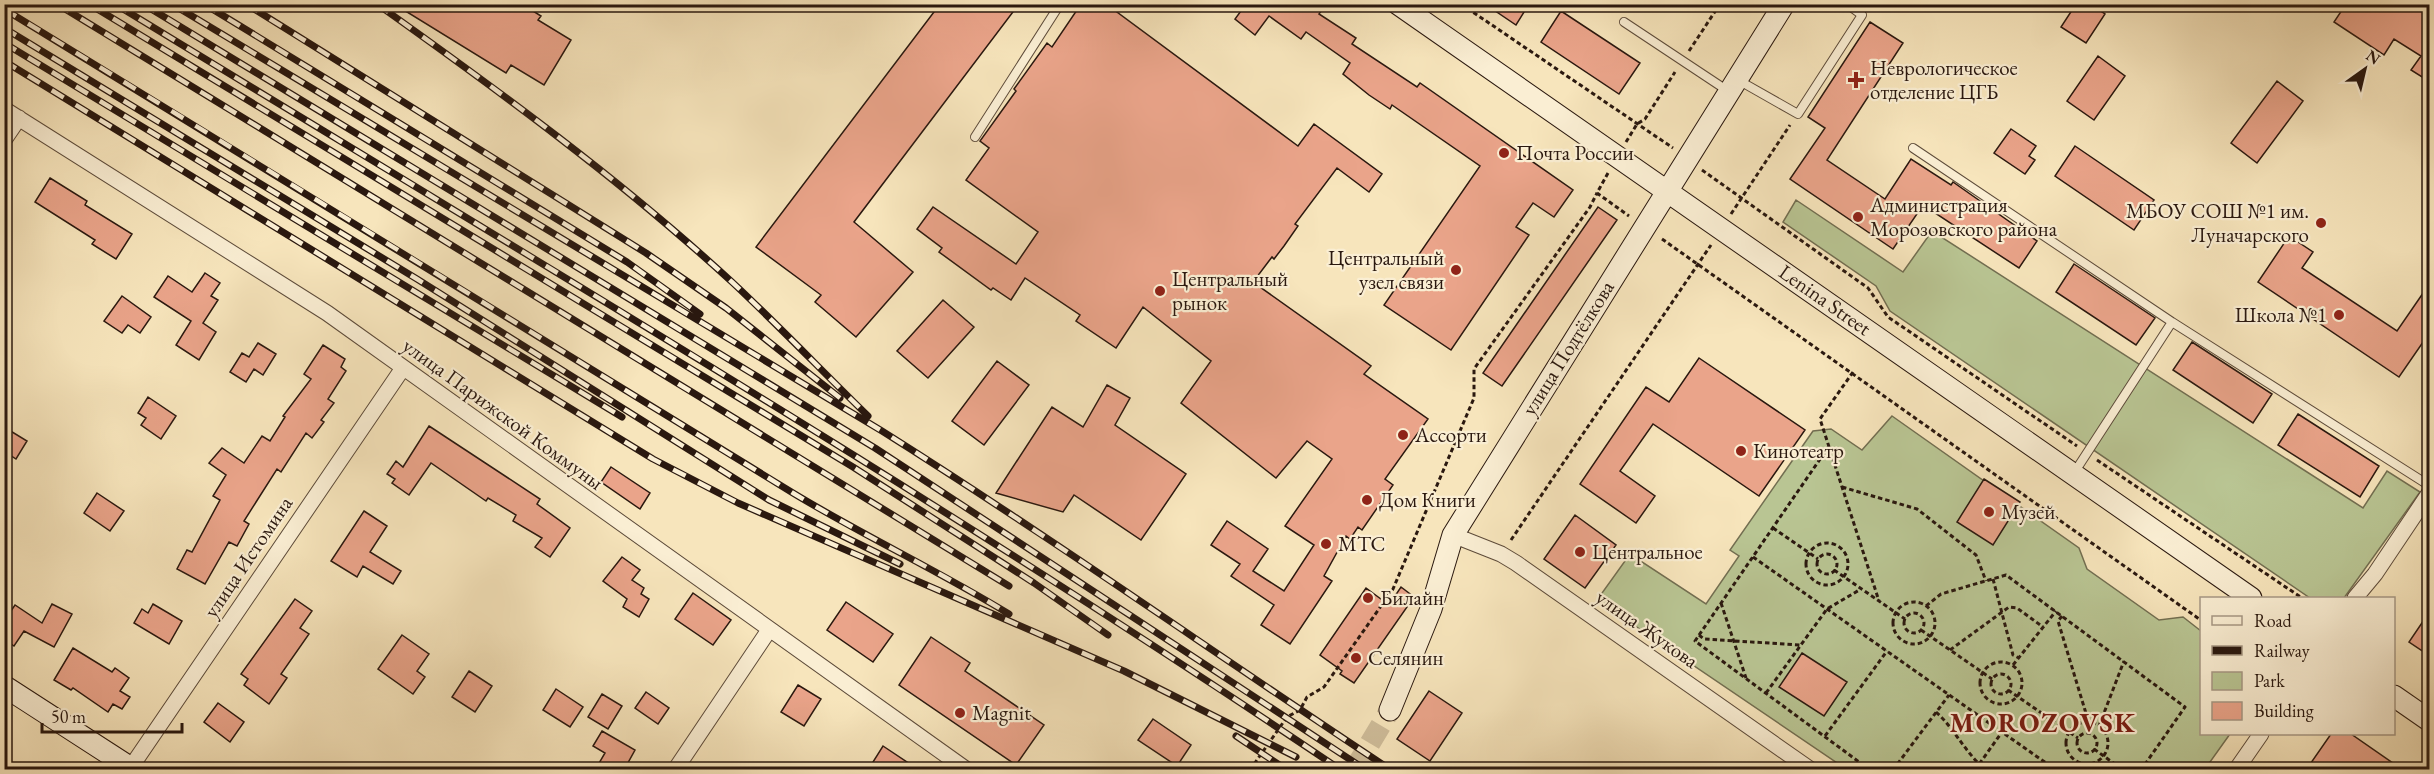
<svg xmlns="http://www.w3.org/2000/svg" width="2434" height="774" font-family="'EB Garamond',serif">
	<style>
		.green { fill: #b9c593; stroke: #726e51; stroke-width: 1.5 }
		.building { fill: #eaa48a; stroke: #2a180f; stroke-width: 1.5 }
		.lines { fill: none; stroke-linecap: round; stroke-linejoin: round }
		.secondary-tunnel { stroke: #cebc99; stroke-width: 21; stroke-dasharray: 21 10; stroke-linecap: butt }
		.lane-casing { stroke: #5d4b3a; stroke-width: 10 }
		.street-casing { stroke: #5d4b3a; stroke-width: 17 }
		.secondary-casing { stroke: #2a180f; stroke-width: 23 }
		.path { stroke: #2a180f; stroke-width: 3; stroke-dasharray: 4.5 3; stroke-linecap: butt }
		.lane { stroke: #faeed3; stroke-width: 8 }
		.street { stroke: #faeed3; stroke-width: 15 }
		.secondary { stroke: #faeed3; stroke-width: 21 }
		.rail-casing { stroke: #2a180f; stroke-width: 7 }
		.rail { stroke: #faeed3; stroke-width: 4.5; stroke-dasharray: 14; stroke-linecap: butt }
		.poi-dot { fill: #8f2418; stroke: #faeed3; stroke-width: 2 }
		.labels { text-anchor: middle; stroke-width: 4.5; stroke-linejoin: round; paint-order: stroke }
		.poi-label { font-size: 21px; fill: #2a180f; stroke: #faeed3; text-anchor: start }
		.street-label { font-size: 21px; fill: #2a180f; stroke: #faeed3 }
		.district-label { font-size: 27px; font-weight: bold; letter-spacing: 1.5px; fill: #7a1f14; stroke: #faeed3 }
	</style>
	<rect width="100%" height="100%" fill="#f7e5bc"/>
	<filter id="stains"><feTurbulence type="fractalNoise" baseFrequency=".00333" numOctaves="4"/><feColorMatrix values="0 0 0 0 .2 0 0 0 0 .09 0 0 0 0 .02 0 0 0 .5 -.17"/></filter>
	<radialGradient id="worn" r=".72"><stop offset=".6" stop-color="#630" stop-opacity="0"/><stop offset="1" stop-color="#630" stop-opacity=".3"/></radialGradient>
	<path class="green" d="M1796,200l107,72 29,-41 431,277 24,-37 33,21 -76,106h-34l-420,-287 -14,-25 -93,-64z
		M1892,416l187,132 8,21 72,51 24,-3 18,14 1,103h28l-25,35h-359l-249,-169 33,-46 76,50 33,-48 -9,-6 83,-119 18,-2 31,21z"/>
	<path class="building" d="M394,4h128l19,12 -3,4 33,20 -27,45 -33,-20 -5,8z
		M940,4h79l-165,218 59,50 -57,65 -41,-35 6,-7 -65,-48z
		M1081,4h25l192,142 16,-22 68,50 -13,18 -32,-24 -42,56 3,2 -14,20 -10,13 -2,-2 -19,25 118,84 -7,8 64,45 -43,60 8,6 -31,45 -4,-3 -8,12 -4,-3 -22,40 8,5 -42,63 -29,-19 13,-20 -43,-29 9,-12 -29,-19 16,-24 41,28 -15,22 31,20 30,-46 -29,-19 47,-67 -25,-18 -31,37 -95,-75 30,-42 -68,-54 -27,41 -40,-27 4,-6 -55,-37 -14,22 -18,-12 -2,2 -52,-38 3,-4 -25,-19 16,-22 83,57 22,-32 -72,-52 23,-32 -9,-7 36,-50 -2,-2 33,-46 5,4z
		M1246,4h68l8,6 -3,4 37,24 -4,6 65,43 3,-4 153,107 -19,27 -21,-14 -17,24 13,8 -78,115 -67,-45 96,-139 -88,-61 -2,4 -21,-14 -26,-21 7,-11 -44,-31 -5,7 -32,-23 -14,19 -20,-16z
		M1485,4h44l-13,21z
		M2076,4h14l15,10 -19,29 -25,-16z
		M2346,4h84v78l-19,-12 10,-14 -27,-17 -10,16 -50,-33z
		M1561,11l79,52 -21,31 -78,-52z
		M1870,22l33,21 -76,117 58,39 26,-40 40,26 2,-3 84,59 -18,27 -96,-63 -30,44 -103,-70 35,-51 -17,-11z
		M2098,56l27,20 -31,44 -27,-19z
		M2277,81l26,20 -46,62 -26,-20z
		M2011,129l25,17 -7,10 6,4 -10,14 -31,-21z
		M2075,146l79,54 -20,30 -79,-54z
		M50,178l37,23 -2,4 47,29 -16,25 -24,-15 3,-4 -60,-38z
		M1598,207l19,13 -115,166 -19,-13z
		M2289,236l24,16 -11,16 95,63 33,-48v49l-31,45 -141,-95z
		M2074,264l81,54 -19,27 -80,-53z
		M205,273l15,10 -9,13 7,4 -15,23 13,9 -17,28 -23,-15 15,-24 -37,-24 14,-21 24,16z
		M122,296l29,21 -11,16 -12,-8 -6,8 -18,-12z
		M943,300l31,27 -46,51 -31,-27z
		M2192,342l80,52 -19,29 -80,-53z
		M258,343l18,11 -13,21 -9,-6 -8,13 -16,-10 12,-19 7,4z
		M323,345l22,14 -4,8 5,4 -18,28 6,4 -13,17 3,2 -12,16 -6,-5 -25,39 -4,-3 -33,52 5,3 -12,22 -8,-4 -24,42 -28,-15 10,-19 5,2 28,-52 -7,-4 13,-21 -17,-12 13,-15 22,15 18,-27 8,5 15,-24 -2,-1 28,-37 -7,-5z
		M1699,358l106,72 -46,66 -106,-72 -33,47 35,25 -19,27 -56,-39 66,-97 23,15z
		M997,361l32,24 -45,60 -32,-24z
		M1107,385l23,13 -15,27 71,49 -45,66 -67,-45 -11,17 -67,-19 56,-86 31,20z
		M148,397l28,19 -15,23 -20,-14 5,-7 -8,-5z
		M2298,414l81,52 -19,31 -82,-52z
		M429,426l111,73 -3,5 33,24 -20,29 -15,-10 7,-9 -29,-17 3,-6 -28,-17 -2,3 -55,-38 -22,32 -17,-12 3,-4 -8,-5 9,-13 7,6z
		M4,427l23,14 -11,18 -12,-8z
		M611,467l39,26 -10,16 -39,-27z
		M1984,479l36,23 -27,43 -36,-23z
		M97,493l27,18 -14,20 -26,-18z
		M364,511l23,15 -17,26 31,19 -8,13 -30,-18 -6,11 -26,-16z
		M1575,515l41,30 -31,43 -41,-29z
		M622,557l18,13 -8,10 12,8 -3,6 8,5 -10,18 -16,-10 4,-8 -24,-18z
		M1401,587l13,10 -60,86 -14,-9 2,-3 -22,-16 46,-67 23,17z
		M693,593l38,27 -18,25 -38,-26z
		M295,599l17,12 -12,17 9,6 -28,40 6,4 -18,26 -25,-19 4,-6 -7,-5z
		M846,602l47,32 -20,28 -46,-32z
		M52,604l20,10 -18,33 -30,-16 -10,15 -10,-7v-18l11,-16 27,18z
		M153,604l29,17 -13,23 -35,-21 8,-14 6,4z
		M2430,611v45l-21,-14z
		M402,635l27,19 -12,17 8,6 -12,17 -35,-25z
		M931,637l39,26 -5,8 79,54 -28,40 -117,-80z
		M73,648l39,24 3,-4 14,10 -9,13 10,6 -8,12 -9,-5 -5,8 -35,-24 -2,2 -17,-10z
		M1802,653l45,29 -23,34 -45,-29z
		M469,671l23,15 -17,26 -23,-15z
		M798,685l23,14 -17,27 -23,-14z
		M556,689l27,18 -13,20 -27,-17z
		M1429,691l33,22 -32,48 -33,-22z
		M646,692l23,16 -11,16 -23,-16z
		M602,694l20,12 -14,23 -20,-12z
		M218,703l26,19 -14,20 -26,-20z
		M1153,719l38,26 -14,21 -39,-26z
		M602,731l33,19 -11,20h-29l10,-17 -12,-7z
		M2331,734h20l52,36h-97z
		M883,746l36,24h-51z"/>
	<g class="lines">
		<path class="secondary-tunnel" d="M1354,770l36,-60"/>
		<defs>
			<path id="lane" d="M1624,22l104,69
				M1738,80l60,34 64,-99 -15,-11
				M975,137l85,-133
				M1913,148l259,174 258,164
				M2074,473l98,-151"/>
			<path id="street" d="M4,109l323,204 640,457
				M4,140l15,-22
				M1453,535l48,19 15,9 295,207
				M2355,598l20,-24 55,-82
				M129,770l274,-402
				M675,770l94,-140
				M2236,770l25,-36"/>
			<path id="secondary" d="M1398,4l853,594
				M4,686l130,84
				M2394,696l36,25
				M1390,710l41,-101 22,-74 331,-531"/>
		</defs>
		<use href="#lane" class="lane-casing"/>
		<use href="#street" class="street-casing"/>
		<use href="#secondary" class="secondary-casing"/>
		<path class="path" d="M1461,4l212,144
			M1689,51l31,-47
			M1626,142l11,-18 8,-5 30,-47
			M1702,170l166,118 20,29 189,129
			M1608,173l-11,20 32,23
			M1731,214l59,-89
			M1662,239l540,382
			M1853,372l-33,47 59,182
			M1829,446l-134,195 175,129
			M2097,460l205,138
			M1842,487l75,22 59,46 10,26
			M1773,528l45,31
			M1511,540l200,-295
			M1806 564a21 21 0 1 1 42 0a21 21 0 1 1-42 0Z
			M1817 564a10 10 0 1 1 20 0a10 10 0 1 1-20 0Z
			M1753,557l303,213
			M1834,570l71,49
			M1993,579l20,76 6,3
			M1893 623a21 21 0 1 1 42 0a21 21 0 1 1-42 0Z
			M1721,603l25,75
			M1926,606l15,-12 65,-19 179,132 -44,63
			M1904 623a10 10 0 1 1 20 0a10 10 0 1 1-20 0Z
			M2062,616l-4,5 30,99 -2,2
			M1921,630l71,49
			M1699,635l5,4 96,6
			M1950,650l59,-43 8,1 26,19
			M1980 683a21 21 0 1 1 42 0a21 21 0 1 1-42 0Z
			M2013,665l43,-54
			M1991 684a10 10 0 1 1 20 0a10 10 0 1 1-20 0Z
			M2008,690l70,48
			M1766,693l61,-84 34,-20
			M1936,712c19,17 29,41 50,58
			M2066 743a21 21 0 1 1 42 0a21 21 0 1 1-42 0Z
			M2099,726l25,-65
			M2077 743a10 10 0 1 1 20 0a10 10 0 1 1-20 0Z
			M1825,736l62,-85
			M2094,749l29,21
			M1250,770l37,-53 13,-7 7,-13 17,-10 69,-98 81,-191v-29l116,-162 7,-14
			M1893,770l56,-75
			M1975,770l27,-38"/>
		<use href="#lane" class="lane"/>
		<use href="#street" class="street"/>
		<use href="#secondary" class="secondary"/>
		<defs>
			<path id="rail" d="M57,4l952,582
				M89,4l764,463 181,116 74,52
				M115,4c411,251 826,496 1226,766
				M143,4l732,444 491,322
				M172,4l710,427c173,109 339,227 509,339
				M204,4l423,258 73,52
				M246,4l400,249 80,55 114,90
				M377,4c122,87 244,176 355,278 46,43 90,89 136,134
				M4,9c264,160 526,323 789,484 71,43 146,78 216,121
				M4,28l413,251 352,221 131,64
				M4,43l618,374
				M4,61l649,398 85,44 386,168 172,86
				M1236,736l51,34"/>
		</defs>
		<use href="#rail" class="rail-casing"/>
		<use href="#rail" class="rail"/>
	</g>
	<g class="poi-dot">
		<path d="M1853 71h6v6h6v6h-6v6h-6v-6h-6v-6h6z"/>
		<circle cx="1504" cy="153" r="6"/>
		<circle cx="1858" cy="217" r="6"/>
		<circle cx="2321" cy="223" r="6"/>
		<circle cx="1456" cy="270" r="6"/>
		<circle cx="1160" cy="291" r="6"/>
		<circle cx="2339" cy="315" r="6"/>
		<circle cx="1403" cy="435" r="6"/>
		<circle cx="1741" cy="451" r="6"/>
		<circle cx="1367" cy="500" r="6"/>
		<circle cx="1989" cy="512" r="6"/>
		<circle cx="1326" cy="544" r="6"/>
		<circle cx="1580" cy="552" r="6"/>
		<circle cx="1368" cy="598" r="6"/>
		<circle cx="1356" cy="658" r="6"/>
		<circle cx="960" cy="713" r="6"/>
	</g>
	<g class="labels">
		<g class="poi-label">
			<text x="1870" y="75">Неврологическое<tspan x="1870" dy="24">отделение ЦГБ</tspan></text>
			<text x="1516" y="160">Почта России</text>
			<text x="1870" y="212">Администрация<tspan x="1870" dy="24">Морозовского района</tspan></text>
			<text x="2309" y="218" text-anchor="end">МБОУ СОШ №1 им.<tspan x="2309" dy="24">Луначарского</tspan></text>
			<text x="1444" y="265" text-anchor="end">Центральный<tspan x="1444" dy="24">узел связи</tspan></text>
			<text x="1172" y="286">Центральный<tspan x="1172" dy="24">рынок</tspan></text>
			<text x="2327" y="322" text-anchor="end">Школа №1</text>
			<text x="1415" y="442">Ассорти</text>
			<text x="1753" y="458">Кинотеатр</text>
			<text x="1379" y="507">Дом Книги</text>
			<text x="2001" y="519">Музей</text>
			<text x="1338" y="551">МТС</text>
			<text x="1592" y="559">Центральное</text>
			<text x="1380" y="605">Билайн</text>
			<text x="1368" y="665">Селянин</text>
			<text x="972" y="720">Magnit</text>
		</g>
		<g class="street-label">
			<text transform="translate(1825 300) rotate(35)" y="7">Lenina Street</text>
			<text transform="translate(1568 348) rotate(-58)" y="7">улица Подтёлкова</text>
			<text transform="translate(503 414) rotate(36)" y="7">улица Парижской Коммуны</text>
			<text transform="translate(248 557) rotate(-56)" y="7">улица Истомина</text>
			<text transform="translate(1647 629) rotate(35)" y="7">улица Жукова</text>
		</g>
		<g class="district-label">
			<text x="2043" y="732">MOROZOVSK</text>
		</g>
	</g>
	<rect width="2434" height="774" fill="none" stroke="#f7e5bc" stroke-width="24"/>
	<rect x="6" y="6" width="2422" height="762" fill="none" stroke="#2a180f" stroke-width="3"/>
	<rect x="12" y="12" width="2410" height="750" fill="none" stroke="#2a180f" stroke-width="1.5"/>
	<rect x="2200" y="597" width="195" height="138" fill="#faeed3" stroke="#a79885" stroke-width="1.5"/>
	<rect x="2212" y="616" width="30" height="9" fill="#faeed3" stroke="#a79885" stroke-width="1.5"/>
	<text x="2254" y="627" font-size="18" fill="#2a180f">Road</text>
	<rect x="2212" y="646" width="30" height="9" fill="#2a180f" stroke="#a79885" stroke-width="1.5"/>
	<text x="2254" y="657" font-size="18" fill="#2a180f">Railway</text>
	<rect x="2212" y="672" width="30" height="18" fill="#b9c593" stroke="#a79885" stroke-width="1.5"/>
	<text x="2254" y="687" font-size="18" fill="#2a180f">Park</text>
	<rect x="2212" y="702" width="30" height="18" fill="#eaa48a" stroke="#a79885" stroke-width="1.5"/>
	<text x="2254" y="717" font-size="18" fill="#2a180f">Building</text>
	<g transform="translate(2365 69) rotate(34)" stroke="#faeed3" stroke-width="4.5" paint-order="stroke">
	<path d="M0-4.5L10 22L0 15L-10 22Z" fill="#2a180f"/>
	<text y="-9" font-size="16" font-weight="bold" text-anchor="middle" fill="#2a180f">N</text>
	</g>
	<path d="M42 723v9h140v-9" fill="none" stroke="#2a180f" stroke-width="3"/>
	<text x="51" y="723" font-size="18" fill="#2a180f" stroke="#faeed3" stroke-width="4.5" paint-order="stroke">50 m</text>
	<rect width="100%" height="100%" filter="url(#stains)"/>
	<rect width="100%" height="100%" fill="url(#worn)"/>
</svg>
